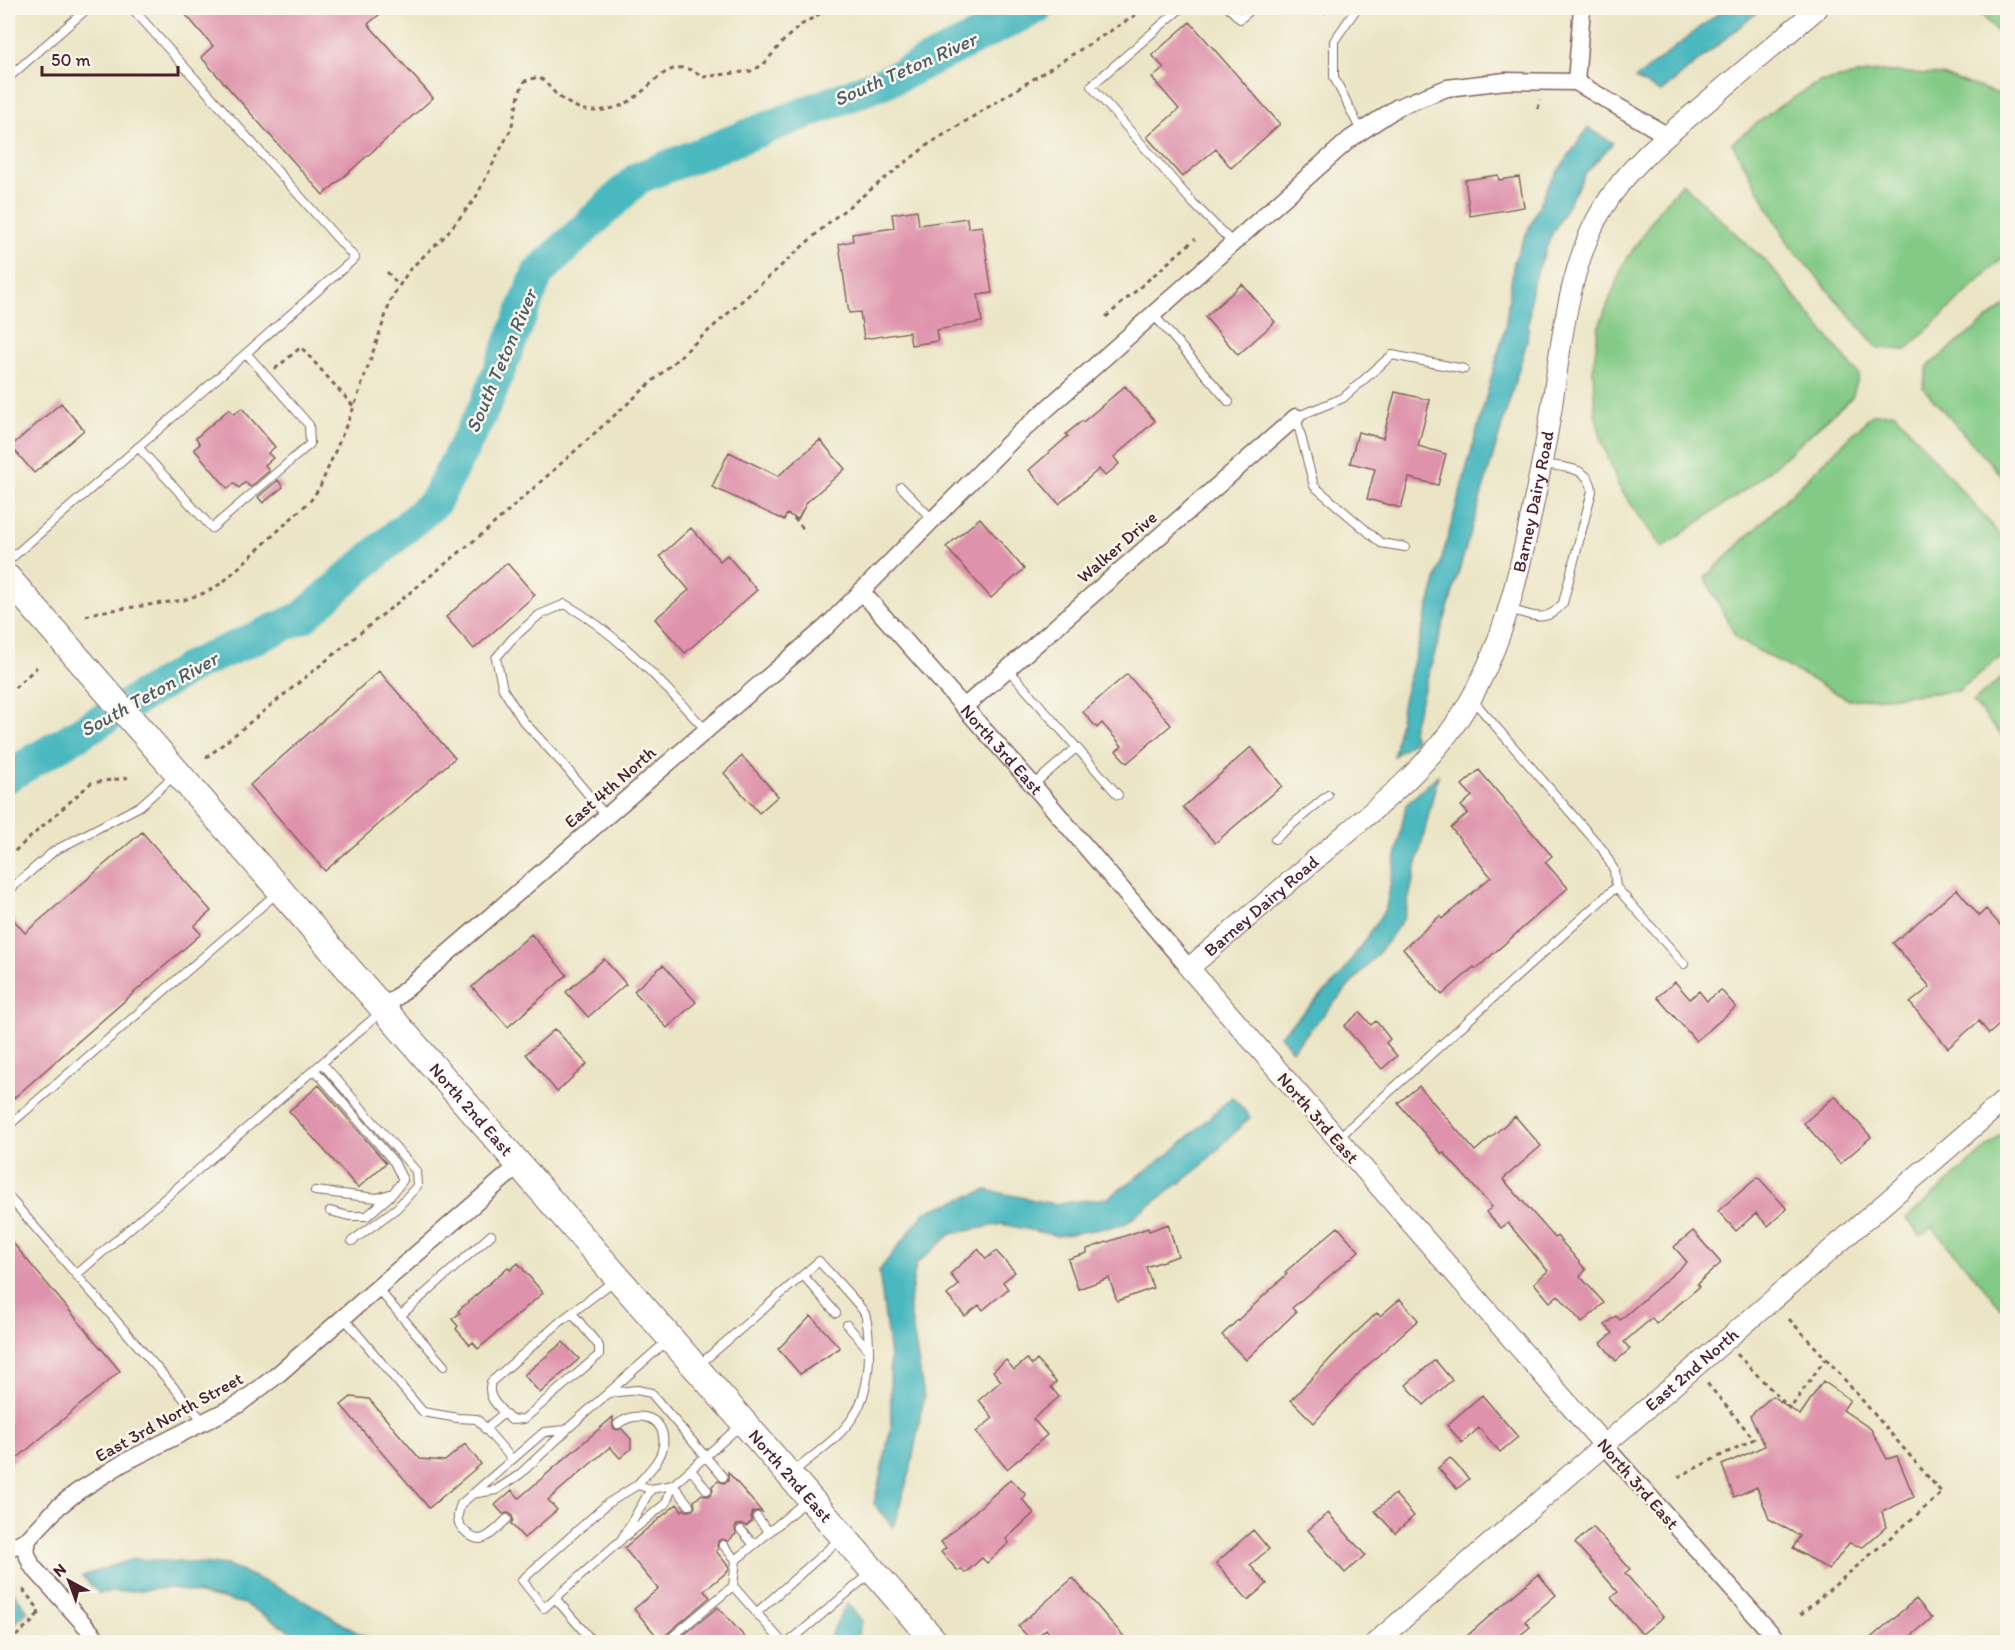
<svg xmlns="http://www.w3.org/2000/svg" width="2015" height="1650" font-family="Itim,sans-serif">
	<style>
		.green { fill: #83ca86; stroke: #667458; stroke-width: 1.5 }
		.water { fill: #49b8bf; stroke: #4a6c75; stroke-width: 1.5 }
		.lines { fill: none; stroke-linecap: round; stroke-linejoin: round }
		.river { stroke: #49b8bf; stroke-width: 33 }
		.building { fill: #de92ab }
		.service-casing { stroke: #826461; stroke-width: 10 }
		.minor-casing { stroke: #826461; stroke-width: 19 }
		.tertiary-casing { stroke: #826461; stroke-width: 22 }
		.primary-casing { stroke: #826461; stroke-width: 28 }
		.path { stroke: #826461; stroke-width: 3; stroke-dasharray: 4.5 4.5; stroke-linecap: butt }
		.service { stroke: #fff; stroke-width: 8 }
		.minor { stroke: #fff; stroke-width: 16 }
		.tertiary { stroke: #fff; stroke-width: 20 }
		.primary { stroke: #fff; stroke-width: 26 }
		.labels { text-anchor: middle; stroke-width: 5; stroke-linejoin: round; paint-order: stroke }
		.street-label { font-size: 18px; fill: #4a1f2b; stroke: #fbf7ec }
		.water-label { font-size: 20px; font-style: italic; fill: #4a5c66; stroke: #fbf7ec }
	</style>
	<rect width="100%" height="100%" fill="#fbf7ec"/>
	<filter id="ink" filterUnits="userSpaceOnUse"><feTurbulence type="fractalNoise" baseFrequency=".0167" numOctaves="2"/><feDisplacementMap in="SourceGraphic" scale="12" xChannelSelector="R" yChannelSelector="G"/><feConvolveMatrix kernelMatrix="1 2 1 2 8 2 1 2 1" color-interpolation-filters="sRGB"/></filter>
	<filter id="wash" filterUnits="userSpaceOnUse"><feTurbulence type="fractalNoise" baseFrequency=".008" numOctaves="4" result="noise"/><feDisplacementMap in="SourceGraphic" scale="24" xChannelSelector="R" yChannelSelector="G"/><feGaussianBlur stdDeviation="1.35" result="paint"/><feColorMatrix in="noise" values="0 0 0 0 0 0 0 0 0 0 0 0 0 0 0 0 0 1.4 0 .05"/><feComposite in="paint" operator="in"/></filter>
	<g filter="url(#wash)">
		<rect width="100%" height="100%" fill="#ebe5c6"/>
		<path class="green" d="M1976,8h31v35z
			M1878,71l64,4 60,20 5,5v154l-101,96 -28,-2 -88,-102 -58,-103 43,-34 44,-27z
			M1682,183l88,83 89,109 -7,22 -96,85 -94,66 -43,-61 -17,-45 -7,-29 -2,-41 5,-43 25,-64 35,-54z
			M2007,304v178l-84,-94 5,-22z
			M1895,413l112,130v109l-49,39 -109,9 -112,-61 -32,-61 168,-164z
			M2007,673v69l-34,-40z
			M2007,1130v184l-75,-87 -11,9 -15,-17z"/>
		<path class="water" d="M1725,8h37l-101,84 -26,-13z
			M1588,128l25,15 -28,31 -34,62 -19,49 -5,56 -115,389 3,10 -21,16 9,-55 102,-373 9,-67 35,-77z
			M1438,775l-34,143 -23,32 -89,100 -12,-15 61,-59 45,-68 20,-103z
			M1232,1097l18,20 -54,54 -73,54 -65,11 -56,-12 -51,10 -35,30 -7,41 15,92 -14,75 -17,55 -19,-23 17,-76 -1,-72 -11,-85 46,-59 62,-22 66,14 55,-6 65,-47z
			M134,1559l94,6 74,34 57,35 18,8h-68l-64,-38 -73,-16 -73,5 -17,-17z
			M9,1587l19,24 -20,19v-42z
			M847,1603l15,18 -6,21h-29z"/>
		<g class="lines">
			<path class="river" d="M8,776l188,-112 107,-47 132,-115 50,-96 53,-133 100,-95 254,-99 144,-71"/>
		</g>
		<g id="blocks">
			<path class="building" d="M180,8h207l-19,16 65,74 -110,97 -122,-138 12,-11z
				M1190,22l90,102 -49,44 -15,-19 -34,28 -35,-40 32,-28 -27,-31 12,-10 -12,-13z
				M1498,175l1,5 20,-3 5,30 -54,9 -5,-36z
				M917,210l2,15 48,-7 1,10 14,-2 10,67 -14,2 4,27 -46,8 2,11 -27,4 -2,-13 -45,7 -4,-27 -11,1 -10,-69 14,-3 -1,-7 42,-6 -2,-14z
				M1242,284l33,38 -37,33 -33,-38z
				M1125,386l30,35 -41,36 5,7 -14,12 -6,-7 -40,35 -30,-34 39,-34 -2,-2 16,-13 1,1z
				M1395,392l35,8 -12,46 28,8 -8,31 -29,-7 -8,30 -34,-9 8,-30 -25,-6 8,-31 25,6z
				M61,403l23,27 -50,43 -23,-27z
				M242,408l33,39 -7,6 5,5 -8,7 4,6 -19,16 -5,-5 -6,6 -5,-5 -6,6 -34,-40 6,-5 -4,-6 33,-29 5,5z
				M820,440l25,29 -38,33 -9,17 -11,-5 -3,6 -72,-33 17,-35 49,24z
				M278,480l5,7 -20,16 -5,-6z
				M980,518l44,51 -33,29 -45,-51z
				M691,528l29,33 7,-6 30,35 -72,63 -30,-34 34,-29 -29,-34z
				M507,563l28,32 -61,54 -28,-32z
				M379,671l76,87 -130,113 -75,-86z
				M1127,674l44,51 -44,38 -11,-12 6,-5 -20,-23 -5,5 -14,-16z
				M1251,747l31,39 -67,57 -32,-36z
				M742,756l36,40 -19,17 -35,-40z
				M1479,770l73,86 -7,6 23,26 -92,81 -2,-2 -32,28 -39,-46 37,-33 2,3 49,-42 -40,-49 17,-15 -7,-7 11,-10 -10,-11z
				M142,832l69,79 -17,15 7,8 -193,169v-190l17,20z
				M1957,889l22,27 7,-7 15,17 6,-6v98l-18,16 -10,-13 -31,27 -38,-45 20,-16 -37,-44z
				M531,934l36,41 -59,52 -36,-40z
				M604,959l22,25 -38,33 -22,-25z
				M663,965l33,37 -29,26 -33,-37z
				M1675,982l15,17 9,-8 8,10 14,-11 15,17 -40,34 -39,-44z
				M1360,1012l11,13 5,-4 14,18 -4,4 11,13 -15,13 -38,-43z
				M555,1029l32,35 -30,28 -31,-38z
				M319,1085l67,78 -28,25 -69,-77z
				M1419,1086l56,65 40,-35 26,30 -38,33 52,59 2,-2 29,34 -6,6 24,27 -22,20 -24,-28 -8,7 -16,-19 14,-12 -40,-48 -7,5 -15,-16 6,-5 -48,-54 -2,1 -44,-51z
				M1835,1096l36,41 -31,27 -36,-41z
				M1758,1177l29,32 -19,17 -12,-13 -20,18 -18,-20z
				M1168,1224l10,32 -32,11 7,21 -36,13 -8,-23 -31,11 -10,-30 19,-6v-4l61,-21 1,3z
				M1338,1227l21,24 -67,57 4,4 -50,48 -24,-25 65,-61 -2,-2z
				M1693,1231l28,32 -24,21 2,3 -43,37 -4,-6 -28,24 6,7 -14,12 -15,-18 12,-10 -8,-8 11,-9 4,4 67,-58 -13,-15z
				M8,1237l112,134 -112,95z
				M978,1249l8,10 10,-8 19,21 -12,10 5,7 -25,21 -4,-5 -14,11 -18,-21 12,-10 -9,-11z
				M518,1263l25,30 -65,56 -5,-7 -3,3 -14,-16 2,-3 -6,-7 8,-6 -2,-2 50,-44 2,3z
				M1400,1299l18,21 -57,51 -47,52 -23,-23 55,-58 31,-29 3,3z
				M811,1316l29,32 -40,26 -22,-25z
				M563,1342l16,17 -39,34 -16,-18z
				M1027,1359l5,6 5,-5 19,22 -5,5 8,10 -26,22 14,16 -40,34 -31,-37 17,-14 -14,-18 22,-19 -8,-10 13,-11 8,10z
				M1435,1360l17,20 -28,25 -18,-20z
				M1823,1381l27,19 -7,10 28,19 16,30 10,-3 17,41 -32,15 4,15 -23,20 -14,-4 -20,27 -36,-22 7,-12 -31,-17 -12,-32 -23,10 -12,-32 43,-19 -15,-30 22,-20 28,19z
				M1482,1395l36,42 -18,15 -21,-24 -17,15 -15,-18z
				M351,1397l18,2 51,60 25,2 20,-17 16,20 -52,44 -88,-103z
				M613,1417v11l4,2 5,-1 9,10v10l-11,9 -10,-11 -62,53 9,10 -33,28 -13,-14 2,-4 -1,-5 -4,-2 -5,1 -8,-9 17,-15 7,8z
				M1450,1458l19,21 -12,10 -19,-21z
				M728,1472l34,40 -5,-1 -4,1 -2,5 1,4 -6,5 -3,-2 -6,1 -2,3 1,6 -8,7 -6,-2 -4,2 -1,5 1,3 -2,2 13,16 -1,4 -24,20 6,6 -50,43 -26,-31 24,-20 -34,-41 53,-44 5,7 2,-2 3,2 5,-1 3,-3 -1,-6 8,-7 5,2 4,-1 2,-5 -1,-4 6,-5 6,2 4,-2z
				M1011,1479l15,16 -4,4 12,14 -28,26 3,4 -22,20 -5,-5 -17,15 -4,-4 -3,2 -17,-19 5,-4 -5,-6z
				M1395,1494l19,22 -19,17 -20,-22z
				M1328,1513l37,42 -20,18 -37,-43z
				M1593,1527l37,42 -5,4 38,44 -21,17 -31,-36 7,-6 -43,-49z
				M1253,1530l16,19 -19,16 17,19 -19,16 -32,-37z
				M1538,1574l18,21 -31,26 5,6 -18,15h-52z
				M1073,1578l37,43 19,21h-72l-11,-13 -14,12 -14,-15z
				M1916,1599l16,19 -28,24h-38z
				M718,1607l31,35h-74z"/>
		</g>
	</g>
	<g filter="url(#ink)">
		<use href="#blocks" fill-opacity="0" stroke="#826461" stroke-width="1.5"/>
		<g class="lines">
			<defs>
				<path id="service" d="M1181,8l-90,78 102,117 40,40
					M1229,8l11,11 13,-11
					M1323,8l1,1
					M1357,8l-23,33v36l27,54
					M8,78l80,-70
					M1153,314l76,88
					M138,447l74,81 98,-84 -1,-19 -63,-72
					M901,487l32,33
					M1405,547l-24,-4 -67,-57 -18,-69 47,-19 49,-43 72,14
					M8,561l347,-303 -223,-250
					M1509,609c22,6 37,16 54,-6l29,-112c-1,-25 -31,-24 -50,-27
					M1008,669l110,126
					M1033,785l43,-37
					M606,816l-43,-52 -40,-43 -20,-32 -7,-31 16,-19 27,-24 26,-11c56,31 97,80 141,126
					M1275,839l53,-44
					M1616,887l68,77
					M8,891l46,-40 86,-45 36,-32
					M322,1063l94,108 1,15 -20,22 -45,33
					M314,1069l80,93 9,18 -10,13 -16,5 -62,-7
					M8,1126l269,-233
					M1337,1139l279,-252 -2,-17 -11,-20 -132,-152
					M8,1196l196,226
					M330,1211l19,5h18l23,-20
					M76,1275l305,-263
					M803,1275l33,38
					M378,1289l66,77
					M401,1315l90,-80
					M344,1318l79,94 35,6 19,1 35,40
					M847,1325l22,25
					M699,1365l120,-104c8,10 42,44 46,53 3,9 4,31 4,41 -1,67 -31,80 -77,118
					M609,1393l28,-3 14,3 72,84
					M504,1413l7,7 13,-1 75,-64v-9l-27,-33
					M618,1424c20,-15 49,-7 45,22 -2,15 -17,28 -26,39
					M485,1429l19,-16c-9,-10 -17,-17 -13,-31l70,-61 54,-41
					M691,1470l16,20
					M651,1489l-30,51 -77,68 -22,-28 85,-76 30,-19 14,4 22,-4 68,-60
					M472,1494l24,-4 23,-15 47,-44
					M757,1517l12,15
					M507,1519c-7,6 -17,19 -27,20 -5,0 -10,-3 -13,-6 -11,-9 -11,-16 -6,-29l83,-72 22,-2 101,-89
					M741,1530l13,15
					M626,1536l40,-33 7,-18 16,20
					M723,1545l13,15
					M733,1586l49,56
					M555,1598l38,44
					M756,1613l84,-74
					M666,1642l67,-56 3,-26 71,-60
					M789,1642l82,-69"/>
				<g id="minor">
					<path d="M1576,82l6,-74"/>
					<path id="s1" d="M861,591l172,194 156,183"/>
					<path d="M964,707l332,-290"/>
					<path d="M383,1009l443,-382 187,-188 337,-300 48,-32 49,-19 59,-7 70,1 90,53"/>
					<path d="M1605,1446l174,196"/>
					<path d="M8,1549l20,-10"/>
					<path d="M100,1642l-68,-76 -6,-14 2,-13 30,-32 19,-15 46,-29 116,-59 37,-28 243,-211"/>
				</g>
				<g id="tertiary">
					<path id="s2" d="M1605,1446l-416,-478c47,-40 94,-81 141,-121 46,-39 95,-77 128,-127 42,-63 59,-137 74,-209 7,-35 15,-71 20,-106 9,-62 18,-144 51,-197 27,-44 66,-74 105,-107 37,-31 73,-62 110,-93"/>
					<path id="s3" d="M1376,1642l632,-545"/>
				</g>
				<g id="primary">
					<path id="s4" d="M8,578l927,1064"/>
				</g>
			</defs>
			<use href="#service" class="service-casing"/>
			<use href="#minor" class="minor-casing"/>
			<use href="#tertiary" class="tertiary-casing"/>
			<use href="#primary" class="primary-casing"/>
			<path class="path" d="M1538,109l2,-9
				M387,272l12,13
				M1106,317l89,-78
				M275,369l26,-22 53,60
				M794,518l12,14
				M86,616l12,-4 86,-12 20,-7 18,-10 89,-83 9,-13 34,-80 38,-110 18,-28 33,-31 32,-39 36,-70 9,-38 5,-10 13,-4c8,4 11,10 17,16 8,8 25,18 37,18 11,0 27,-3 36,-9 27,-15 41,-51 75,-25l48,-6 12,-6 23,-27 15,-13 28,-17
				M8,694l29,-27
				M206,758l281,-228 346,-311 96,-75 218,-136
				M8,857l83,-74 41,-6
				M1789,1319l43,46 110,128 -143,123
				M1737,1354l53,55 35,-50
				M1678,1477l76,-38 -48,-57
				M25,1589l-1,2 13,16 3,12
				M9,1642l22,-19 7,-9"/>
			<use href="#service" class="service"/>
			<use href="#minor" class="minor"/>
			<use href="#tertiary" class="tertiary"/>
			<use href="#primary" class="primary"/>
		</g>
	</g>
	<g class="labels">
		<g class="street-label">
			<text dy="6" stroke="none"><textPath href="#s2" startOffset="1233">Barney Dairy Road</textPath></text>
			<text transform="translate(1117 547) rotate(-41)" y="6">Walker Drive</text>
			<text dy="6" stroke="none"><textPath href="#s1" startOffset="212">North 3rd East</textPath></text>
			<text transform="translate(610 787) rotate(-41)" y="6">East 4th North</text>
			<text dy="6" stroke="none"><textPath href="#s2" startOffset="729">Barney Dairy Road</textPath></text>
			<text dy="6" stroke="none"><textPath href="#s4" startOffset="705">North 2nd East</textPath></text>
			<text transform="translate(1318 1118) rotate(49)" y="6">North 3rd East</text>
			<text dy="6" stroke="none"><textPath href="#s3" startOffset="417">East 2nd North</textPath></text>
			<text transform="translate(169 1417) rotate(-29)" y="6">East 3rd North Street</text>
			<text dy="6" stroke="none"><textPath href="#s4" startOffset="1191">North 2nd East</textPath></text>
			<text transform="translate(1638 1484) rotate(49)" y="6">North 3rd East</text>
		</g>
		<g class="water-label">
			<text transform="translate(905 69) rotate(-24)" y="7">South Teton River</text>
			<text transform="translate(501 361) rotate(-67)" y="7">South Teton River</text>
			<text transform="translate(149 694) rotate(-29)" y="7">South Teton River</text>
		</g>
	</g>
	<rect width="2015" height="1650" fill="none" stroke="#fbf7ec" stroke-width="30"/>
	<g transform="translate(69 1581) rotate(319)" stroke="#fbf7ec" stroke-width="4.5" paint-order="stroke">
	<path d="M0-4.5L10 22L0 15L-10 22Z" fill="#4a1f2b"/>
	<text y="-9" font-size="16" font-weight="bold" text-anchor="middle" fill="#4a1f2b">N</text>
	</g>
	<path d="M42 66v9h136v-9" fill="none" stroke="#4a1f2b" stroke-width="3"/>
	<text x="51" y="66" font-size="18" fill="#4a1f2b" stroke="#fbf7ec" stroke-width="4.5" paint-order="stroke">50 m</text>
</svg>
